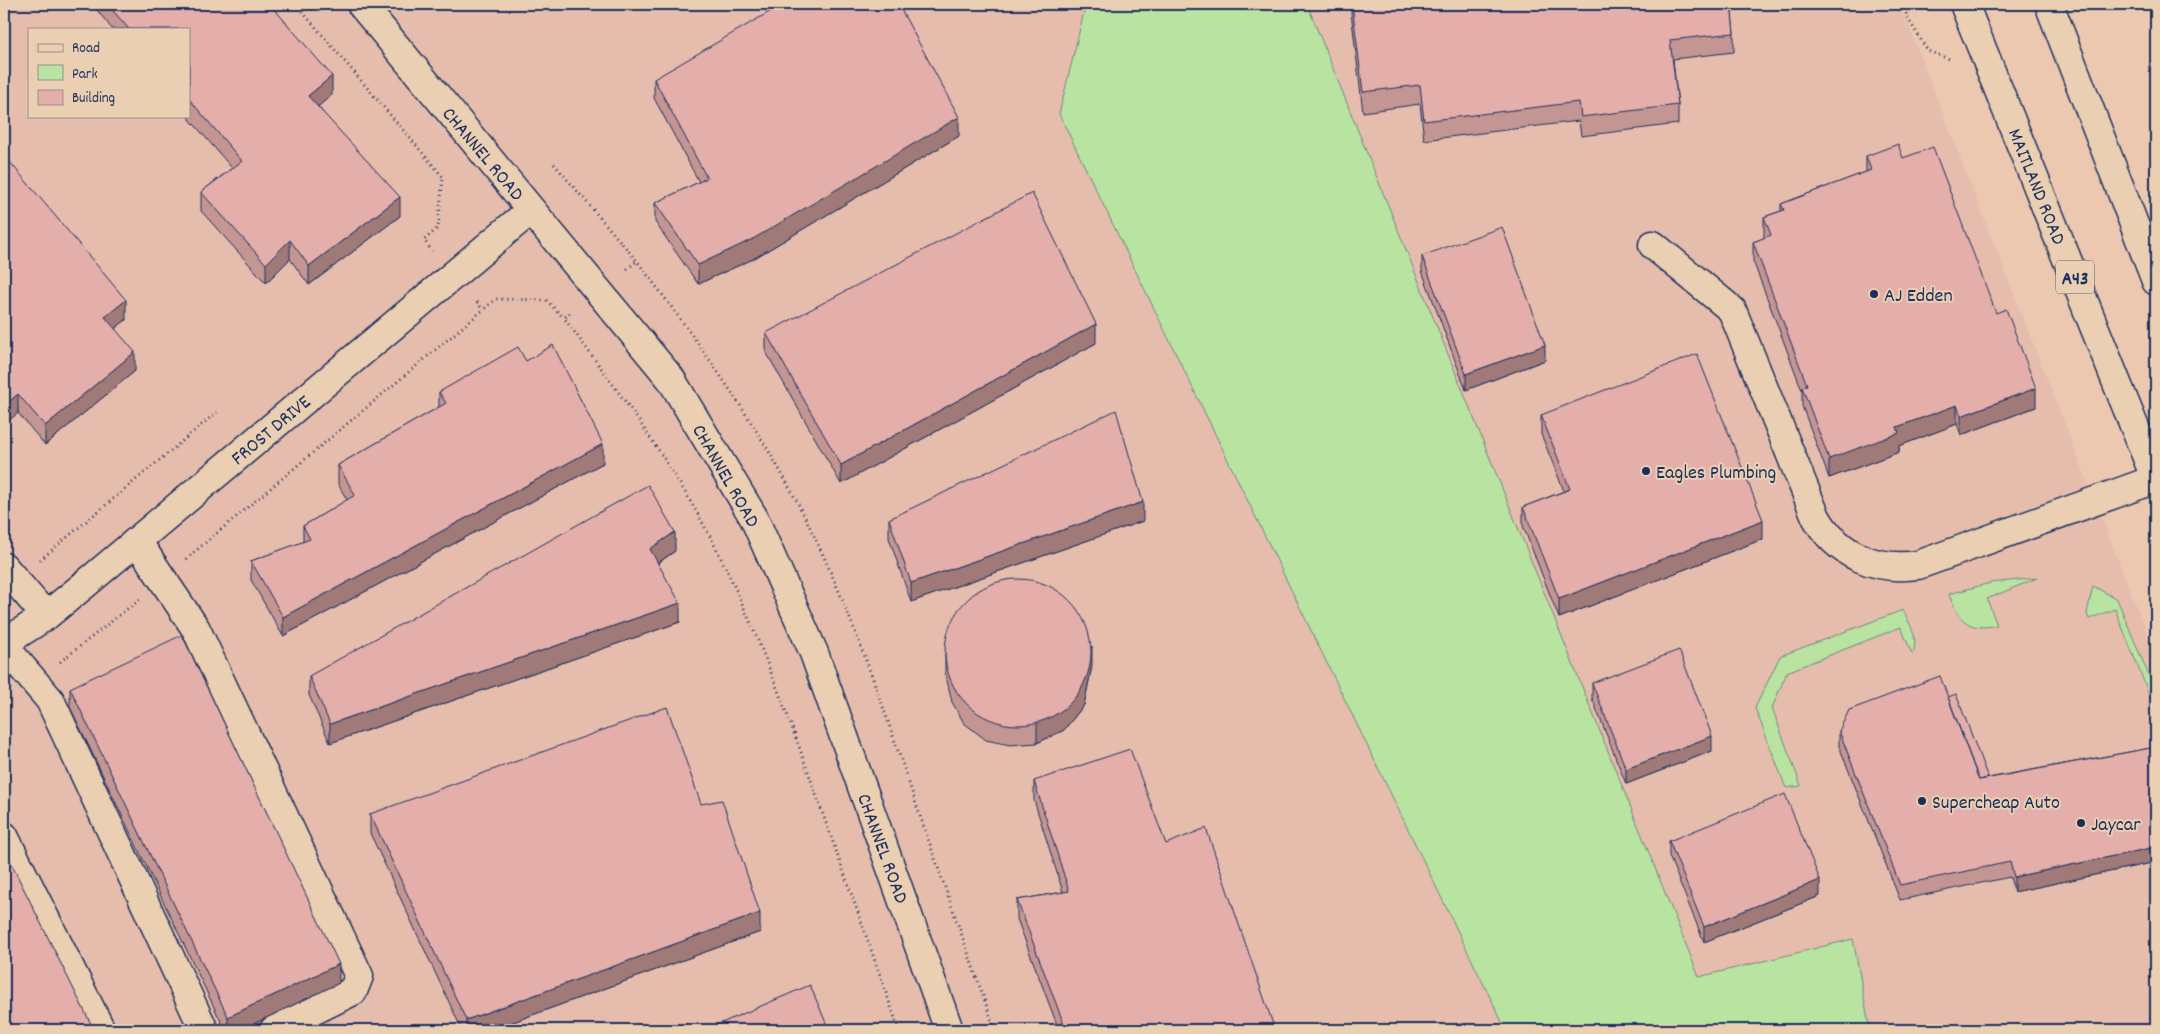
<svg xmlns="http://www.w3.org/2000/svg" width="2160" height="1034" font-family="Dekko,sans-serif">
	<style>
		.built { fill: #e6bdad; fill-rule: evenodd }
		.green { fill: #b9e3a0; stroke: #6a897f }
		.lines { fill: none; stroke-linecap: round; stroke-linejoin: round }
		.minor-casing { stroke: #1b2f5e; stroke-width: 31 }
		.highway-casing { stroke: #1b2f5e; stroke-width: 31 }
		.path { stroke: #1b2f5e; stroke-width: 3; stroke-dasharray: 1 4; stroke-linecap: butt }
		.minor { stroke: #eacfb2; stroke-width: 28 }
		.highway { stroke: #eacfb2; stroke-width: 28 }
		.wall { fill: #c49693; stroke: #1b2f5e }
		.shaded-wall { fill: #a07a78; stroke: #1b2f5e }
		.building { fill: #e4aeab; stroke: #1b2f5e }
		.poi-dot { fill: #1b2f5e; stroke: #eacfb2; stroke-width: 2 }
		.labels { text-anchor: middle; stroke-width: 4; stroke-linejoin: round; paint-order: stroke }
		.shield { fill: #eacfb2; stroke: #595f77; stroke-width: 1 }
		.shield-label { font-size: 19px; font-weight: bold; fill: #1b2f5e }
		.street-label { font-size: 20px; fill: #1b2f5e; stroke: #eacfb2 }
		.poi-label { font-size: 20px; fill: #1b2f5e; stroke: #eacfb2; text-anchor: start }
	</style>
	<rect width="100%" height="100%" fill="#ecc8b1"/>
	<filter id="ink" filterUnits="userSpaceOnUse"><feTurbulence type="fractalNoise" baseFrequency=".02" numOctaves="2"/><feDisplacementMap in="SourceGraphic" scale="10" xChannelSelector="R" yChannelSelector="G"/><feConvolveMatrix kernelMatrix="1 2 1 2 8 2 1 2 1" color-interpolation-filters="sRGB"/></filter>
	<g filter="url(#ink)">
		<path class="built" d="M4,4h1082l-27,110 447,916h-1502zM29,29h160v87h-160z
			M1306,4h594l256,652v374h-286l-17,-91 -154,38 -259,-631z"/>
		<path class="green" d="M1086,4h221l392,973 154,-38 17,91h-364l-447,-916z
			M2037,578l-50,21 10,26c-29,7 -39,-5 -48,-31l41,-11z
			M2093,586l24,13 39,94v19l-41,-103 -26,10 -2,-6z
			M1903,610c6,12 17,31 9,44l-11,-27 -114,45 -15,36 29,78 -15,2 -31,-80 25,-52z"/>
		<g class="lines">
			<defs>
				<path id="minor" d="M361,4l310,375 83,139 60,135 135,377
					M1653,245l79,65 84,207c21,38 60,54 102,48l238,-86
					M137,541l59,88 163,347 -6,15 -79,39
					M4,567l42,49
					M4,643l42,-27 37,-30 448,-376
					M4,646l46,54 154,330
					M4,836l97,194"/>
				<path id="highway" d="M1964,4l192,476
					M2049,4l107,277"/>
			</defs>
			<use href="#minor" class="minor-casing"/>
			<use href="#highway" class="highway-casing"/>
			<path class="path" d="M296,4l147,173 -5,51 -14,12 8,11
				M1902,4l8,18 18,29 24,9
				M554,164l83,97
				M627,269l10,-8c57,75 112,151 157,235 50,94 85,198 119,299 27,79 55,157 82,235
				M477,302l6,8
				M570,313l-6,5c55,74 111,149 153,232 43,87 76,178 108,270 25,70 50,140 74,210
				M186,559l310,-260 50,1 18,18
				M40,560l177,-148
				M60,662l80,-63"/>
			<use href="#minor" class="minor"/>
			<use href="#highway" class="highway"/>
		</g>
		<path class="wall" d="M97,4h173l62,91 -14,11 82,110 -91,69 -19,-26 -24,24 -65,-72v-19l31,-24 -45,-52h2v-87h-77l-15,-19z
			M1350,4h381l3,29v19l-61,7 5,46v19l-97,12 -2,-15 -155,19 -4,-36 -57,8z
			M654,79l305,57 -206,123 -55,25 -43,-62v-19l44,-21 -45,-84z
			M4,155l122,165 -11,8 20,43 -90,74 -27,-32z
			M1866,156l37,2 93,155 40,94 -75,28 -4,-11 -58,22v6l-70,26 -27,-72v-16l-49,-129v-19l11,-4v-21l17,-6v-7l85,-32z
			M1422,256l123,104 -79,30 -44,-119z
			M766,333l330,10 -255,141 -75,-132z
			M526,361l77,102 -320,173 -32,-56v-19l52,-19v-16l44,-26 -9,-16v-19l101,-58v-15z
			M1541,415l222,124 -204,79 -36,-92v-19l41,-16 -23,-57z
			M889,519l254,2 -232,81 -22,-64z
			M675,551l-17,12 22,59 -350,121 -21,-48v-19z
			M945,653l147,13 -8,39 -20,25 -27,13 -27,2 -24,-5 -22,-17 -12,-21 -7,-30z
			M1592,683l120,68 -86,33 -34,-86z
			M70,688l269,295 -98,47h-16l-155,-323z
			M1948,697l40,81 168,-31v115l-142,30 -4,-15 -110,23 -61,-154v-15z
			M1034,781l132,63 109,186h-216l-42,-111v-19l46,-8 -29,-92z
			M701,804l59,128 -269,98h-29l-92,-197v-19z
			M1669,841l151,55 -116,46 -35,-86z"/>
		<path class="shaded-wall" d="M332,76v19l-24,20v-19z
			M959,117v19l-206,123 -55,25v-19z
			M400,197v19l-91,69v-19z
			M290,240v19l-24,24v-19z
			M126,300v20l-21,16v-19z
			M1096,324v19l-255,141v-19z
			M1545,345v15l-79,30v-16z
			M135,352v19l-90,74v-19z
			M2036,388v19l-75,28v-19z
			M18,394v19l-14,12v-19z
			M1957,405v19l-58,22v6l-70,26v-19l68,-32z
			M603,444v19l-320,173v-19z
			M1143,502v19l-232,81v-19z
			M1763,520v19l-204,79v-19z
			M675,532v19l-25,17v-19z
			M680,603v19l-350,121v-19z
			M1092,646v20l-8,39 -20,25 -27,13v-19z
			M1712,736v15l-86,33v-15z
			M2156,847v15l-142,30v-15z
			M1820,880v16l-116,46v-15z
			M760,913v19l-269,98h-25v-10z
			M339,964v19l-98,47h-13v-13z"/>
		<path class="building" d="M107,4h163l62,72 -24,20 92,101 -91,69 -19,-26 -24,24 -65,-72 41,-31 -53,-62v-70h-60z
			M783,4h115l61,113 -206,122 -55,26 -43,-62 52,-25 -53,-99z
			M1352,4h379l3,29 -64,7 8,65 -97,12 -2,-15 -155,19 -4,-36 -57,7z
			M1898,144l5,14 30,-11 63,166 10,-4 30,79 -75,28 -4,-11 -60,22 2,6 -70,26 -27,-72 5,-2 -54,-143 18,-7 -7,-18 20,-7 -3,-6 90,-34 -5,-14z
			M4,155l122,145 -21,17 30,35 -90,74 -27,-32 -14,12z
			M1032,193l64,131 -255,141 -75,-132z
			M1502,227l43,118 -79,29 -44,-118z
			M553,345l50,99 -320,173 -32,-56 59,-22 -7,-13 52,-31 -17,-30 108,-62 -7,-11 79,-45 8,14z
			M1697,354l66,166 -204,79 -36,-92 47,-18 -29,-74z
			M1116,410l27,92 -232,81 -22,-64z
			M648,485l27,47 -25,17 30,54 -350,121 -21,-48z
			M945 652a73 73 0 1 1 146 0a73 73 0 1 1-146 0Z
			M182,635l157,329 -111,53 -158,-329z
			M1679,650l33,86 -86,33 -34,-86z
			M1940,676l39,104 177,-33v100l-142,30 -4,-15 -110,23 -61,-154 10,-21z
			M1956,694l32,84 -9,2 -31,-83z
			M667,707l34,97 21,-4 38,113 -294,107 -96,-206z
			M1130,749l36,95 40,-16 69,202h-209l-49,-130 52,-9 -35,-110z
			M1785,794l35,86 -116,47 -35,-86z
			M4,849l90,181h-90z
			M810,985l19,45h-124z"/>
	</g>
	<g class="poi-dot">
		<circle cx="1874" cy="294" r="5"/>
		<circle cx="1646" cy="471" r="5"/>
		<circle cx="1922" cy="801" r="5"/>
		<circle cx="2081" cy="823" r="5"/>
	</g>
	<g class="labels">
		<rect class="shield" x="2056" y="260.5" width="38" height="33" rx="4"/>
		<g class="shield-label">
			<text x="2075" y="284">A43</text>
		</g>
		<g class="street-label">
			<text transform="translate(484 153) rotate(50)" y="7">CHANNEL ROAD</text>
			<text transform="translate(2038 186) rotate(68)" y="7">MAITLAND ROAD</text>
			<text transform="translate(270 429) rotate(-40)" y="7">FROST DRIVE</text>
			<text transform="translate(727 475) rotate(60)" y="7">CHANNEL ROAD</text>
			<text transform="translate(884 848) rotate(70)" y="7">CHANNEL ROAD</text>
		</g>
		<g class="poi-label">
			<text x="1884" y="301">AJ Edden</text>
			<text x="1656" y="478">Eagles Plumbing</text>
			<text x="1932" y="808">Supercheap Auto</text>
			<text x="2091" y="830">Jaycar</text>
		</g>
	</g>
	<rect width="2160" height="1034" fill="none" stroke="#eacfb2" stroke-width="20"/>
	<rect x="10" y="10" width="2140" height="1014" fill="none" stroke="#1b2f5e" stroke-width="2" filter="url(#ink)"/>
	<rect x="28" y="28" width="162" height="90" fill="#eacfb2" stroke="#978f90"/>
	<rect x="38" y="44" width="25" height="8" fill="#eacfb2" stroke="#978f90"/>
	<text x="72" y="52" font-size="15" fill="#1b2f5e">Road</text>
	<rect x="38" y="65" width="25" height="15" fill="#b9e3a0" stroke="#978f90"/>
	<text x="72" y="78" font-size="15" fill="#1b2f5e">Park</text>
	<rect x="38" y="90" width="25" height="15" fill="#e4aeab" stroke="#978f90"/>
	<text x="72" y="102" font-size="15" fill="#1b2f5e">Building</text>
</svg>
